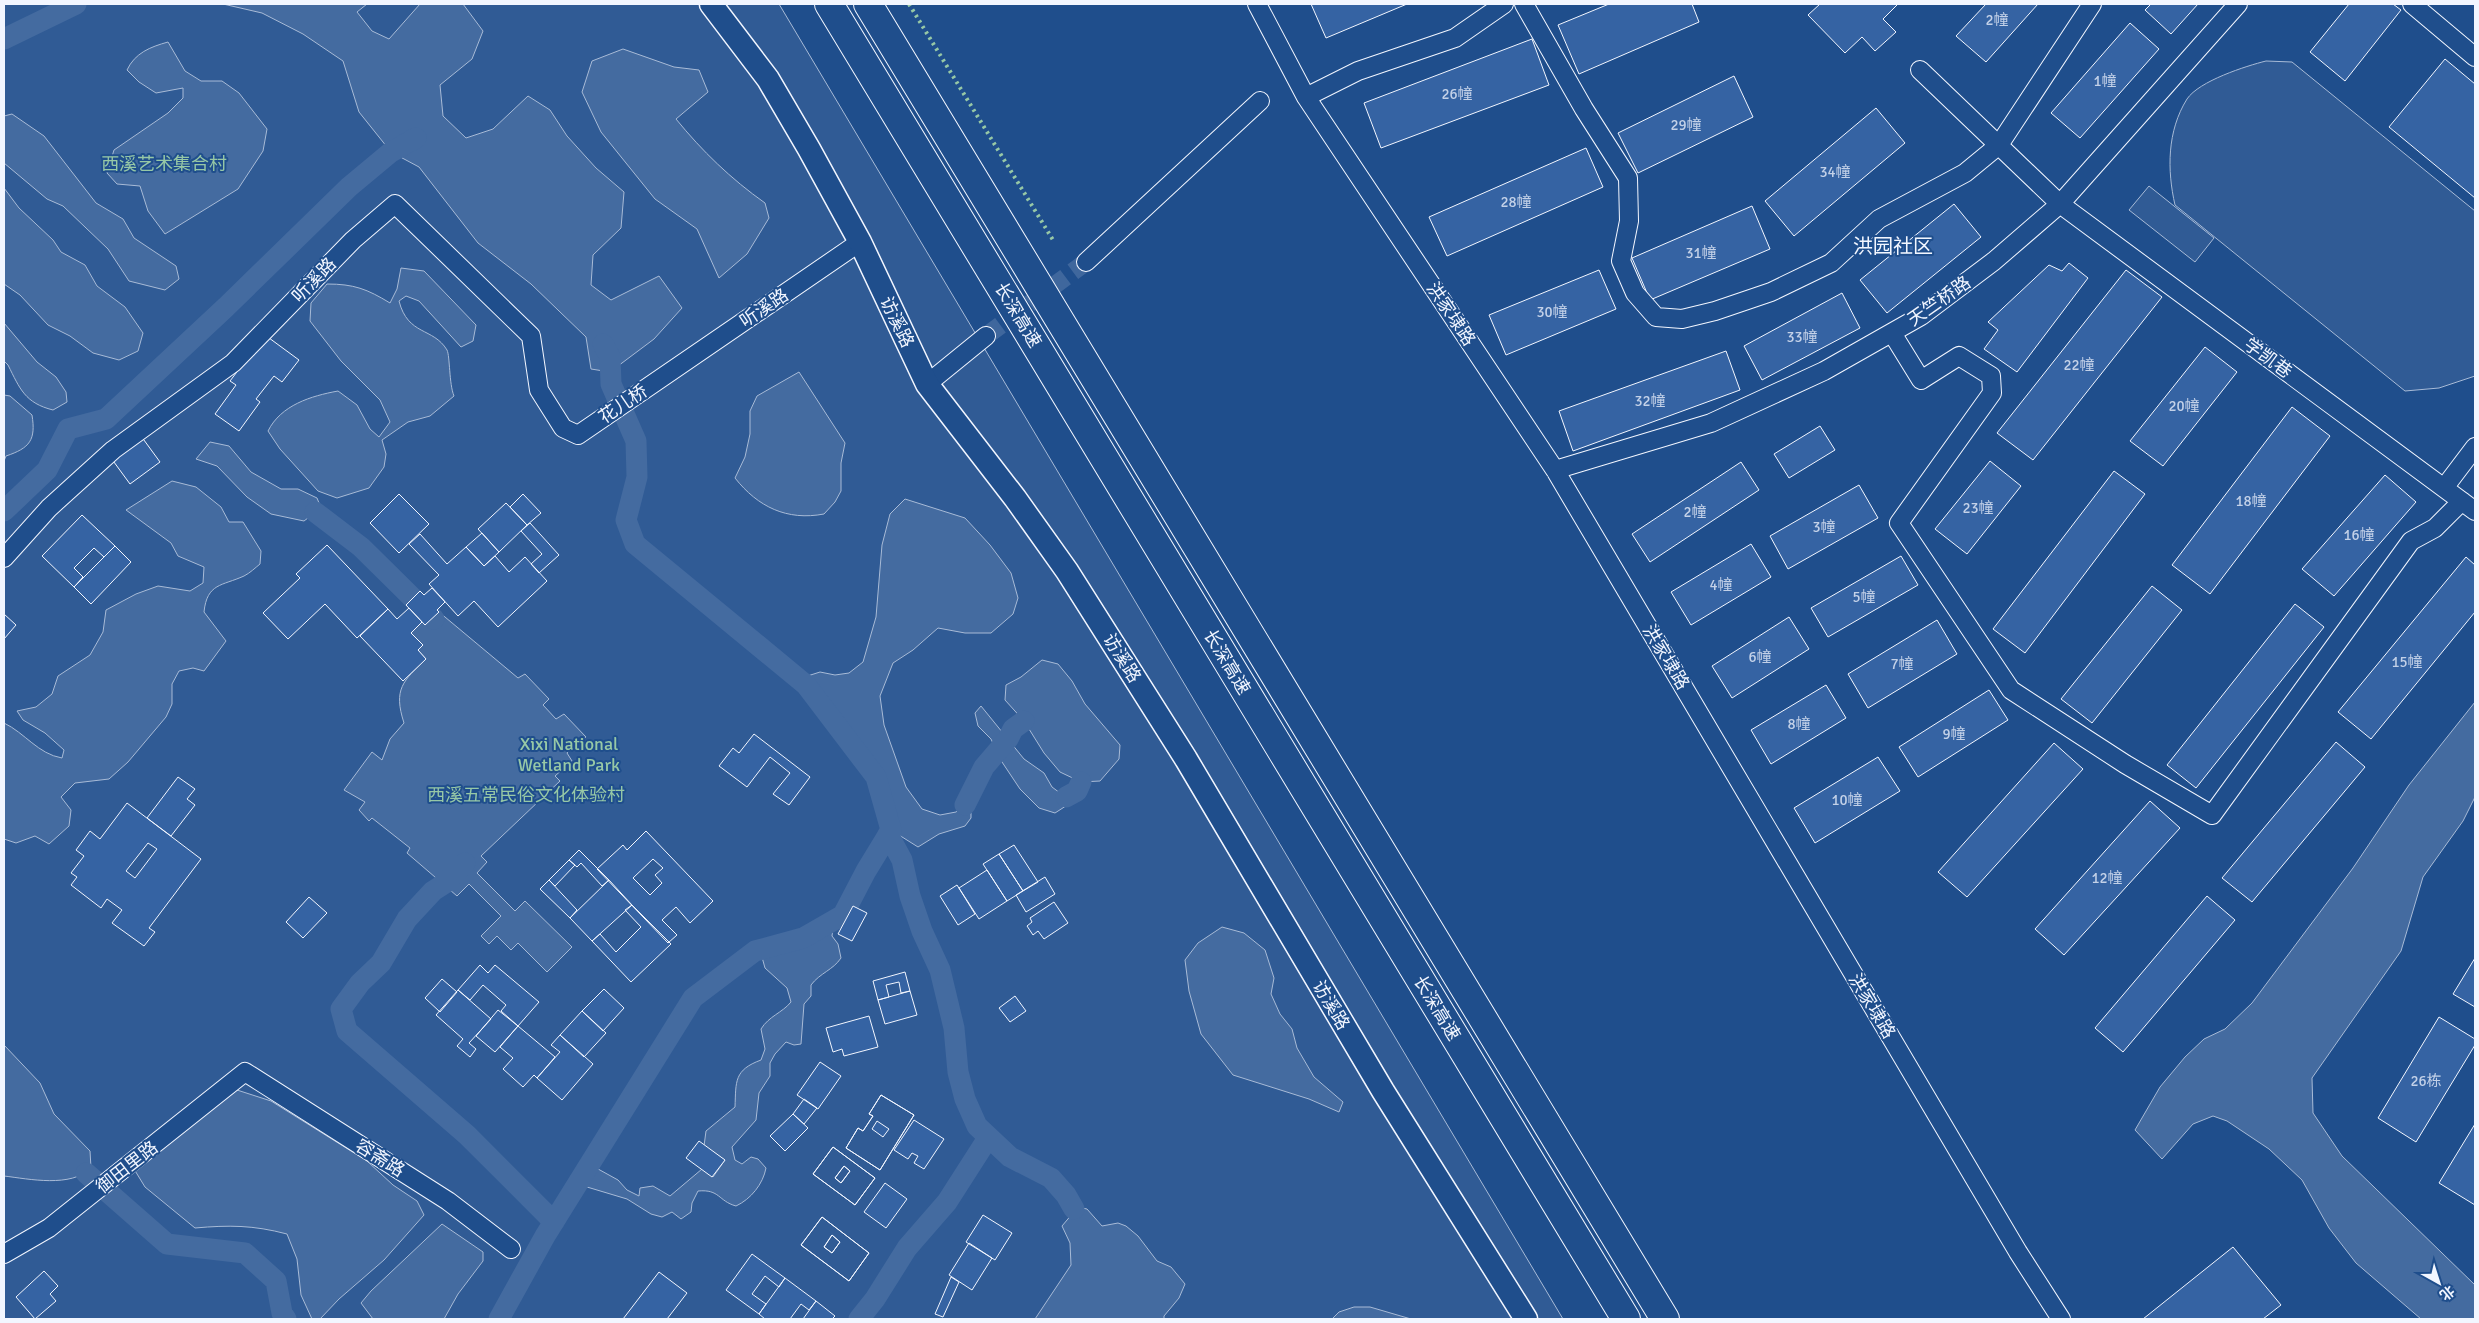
<svg xmlns="http://www.w3.org/2000/svg" width="2479" height="1323" font-family="Signika,'Noto Sans SC',sans-serif">
	<style>
		.green { fill: #305b95; stroke: #a8bbd7 }
		.water { fill: #446ba0; stroke: #a8bbd7 }
		.lines { fill: none; stroke-linecap: round; stroke-linejoin: round }
		.canal { stroke: #446ba0; stroke-width: 21 }
		.building { fill: #3563a3; stroke: #f2f6ff; fill-rule: evenodd }
		.minor-tunnel { stroke: #3f679d; stroke-width: 18; stroke-dasharray: 18 9; stroke-linecap: butt }
		.minor-casing { stroke: #f2f6ff; stroke-width: 20 }
		.tertiary-casing { stroke: #f2f6ff; stroke-width: 25 }
		.motorway-casing { stroke: #f2f6ff; stroke-width: 30 }
		.minor { stroke: #1f4e8c; stroke-width: 18 }
		.tertiary { stroke: #1f4e8c; stroke-width: 22 }
		.motorway { stroke: #1f4e8c; stroke-width: 28 }
		.hedge { stroke: #97c8a6; stroke-width: 4; stroke-dasharray: 2.5 4; stroke-linecap: butt }
		.labels { text-anchor: middle; stroke-width: 4; stroke-linejoin: round; paint-order: stroke }
		.number-label { font-size: 15px; fill: #c3d1e8 }
		.park-label { font-size: 18px; fill: #97c8a6; stroke: #1f4e8c }
		.street-label { font-size: 18px; fill: #f2f6ff; stroke: #1f4e8c }
		.quarter-label { font-size: 20px; fill: #f2f6ff; stroke: #1f4e8c }
	</style>
	<rect width="100%" height="100%" fill="#1f4e8c"/>
	<path class="green" d="M4,4h775l784,1315h-1559z
		M2266,61l26,1 183,149v165l-36,12 -34,3 -230,-186c-8,-35 -8,-74 12,-106 12,-18 59,-33 79,-38z
		M2149,186l65,52 -19,24 -66,-52z"/>
	<path class="water" d="M223,4h144l-10,8 15,19 17,8 31,-35h43l20,27 -11,28 -32,26 3,31 23,22 27,-9 35,-33 22,14 17,26 29,32 28,24 -3,36 -28,27 -2,30 20,15 48,-24 23,32 -28,31 -44,33 -19,-3 -5,-32 -55,-53 -53,-41 -59,-76 -28,-15 -32,-40 -16,-51 -40,-27 -41,-21z
		M168,42l17,29 16,10h21l17,12 28,36 -4,22 -25,38 -73,45 -17,-23 -8,-25 -23,-2 -10,-11 7,-23 54,-37 15,-15v-10l-27,5 -17,-11 -12,-12c8,-17 23,-23 41,-28z
		M623,49l51,18 25,3 9,22 -32,27c26,32 55,60 89,84l4,15 -22,36 -28,24 -22,-49 -42,-30 -54,-67 -19,-40 10,-31z
		M12,114l32,22 52,67 27,16 11,19 42,28 3,13 -14,11 -36,-9 -21,-32 -45,-43 -16,-7 -43,-36v-47z
		M4,188l15,20 34,32 8,12 24,13 12,21 28,21 18,26 -5,18 -19,9 -26,-7 -23,-17 -22,-11 -28,-30 -16,-11z
		M401,268l23,3 52,54 -3,16 -12,6 -42,-46 -13,-5 -7,5c9,35 34,26 48,49 3,6 2,34 7,46l-24,20 -22,6 -26,18 4,14 -2,13 -15,21 -32,10 -19,-7 -38,-42 -12,-18c13,-26 43,-35 70,-40l19,14 13,24 9,8 11,-15 -10,-22 -39,-39 -31,-40 1,-18 16,-19c27,0 40,5 63,19l7,-14z
		M4,323l33,39 19,15 10,15 1,10 -14,8c-28,-7 -33,-21 -45,-45l-4,-4z
		M799,372l46,71 -4,20v28l-6,11 -11,12c-37,7 -66,-7 -89,-36l10,-21 5,-23v-23l7,-15z
		M4,395l6,1 22,19c4,25 -2,33 -26,41l-2,5z
		M210,442l19,4 22,26 30,17h17l19,9 4,10 -17,13 -33,-7 -24,-17 -30,-31 -21,-7z
		M172,481l24,6 25,20 8,15h14l18,29 -1,13c-5,4 -10,9 -16,12 -22,10 -37,7 -40,36l22,29 -22,30 -11,-3 -14,3 -7,13v20l-6,13 -38,45 -19,17 -34,4 -14,14 10,13 -2,16 -20,18 -14,-8 -19,7 -12,-4v-116c21,10 34,31 58,35l2,-8 -19,-17 -22,-13 -6,-9 19,-4 16,-13 6,-18 32,-21 13,-23 3,-22 30,-16 22,-8 32,5 13,-8 1,-16 -26,-11 -7,-13 -45,-33z
		M905,499l60,19 25,27 21,28 7,25 -5,16 -22,19h-26l-27,-5 -25,22 -20,13 -13,33 4,29 22,62 16,22 18,6 16,-3 9,-7 6,4v9l-6,8 -26,8 -21,13 -27,-17 -15,-53 -78,-98 22,-7 15,3 14,-2 14,-11 13,-45 6,-72 8,-31z
		M439,612l79,66 7,-4 24,25 -6,6 13,14 8,-5 22,23 -13,8 -6,8 5,8 -17,15 5,5 -79,75 6,6 -10,11 38,38 10,-10 47,46 -25,25 -29,-29 -7,7 -14,-14 -8,8 -8,-8 20,-20 -32,-32 -12,12 -50,-43 3,-5 -38,-30 -3,3 -10,-11 6,-8 -21,-12 28,-38 10,8 8,-21 14,-16c-11,-34 -1,-42 22,-64l-8,-9 5,-5 -12,-12 11,-11 3,3z
		M1042,660l16,4 14,17 13,23 35,41 -1,14 -19,22 -19,1 -21,-10 -16,-19 -20,-32 -19,-21 1,-15 15,-8z
		M2475,702v95l-12,24 -40,56 -22,74 -89,127 1,35 29,43 133,129v34h-54l-65,-56 -27,-35 -27,-48 -33,-31 -42,-28 -14,-5 -20,8 -31,35 -27,-29 25,-43 25,-30 19,-18 21,-10 27,-26 101,-135 56,-83z
		M981,706l43,53 20,14 8,14 20,15 -17,11 -16,-5 -19,-19 -20,-30 -9,-20 -13,-13 -3,-13z
		M834,920l-2,16 6,8 3,14c-8,12 -21,15 -30,27v11l-7,8 -3,40 -7,1 -8,-3 -11,12 -5,9v13l-11,17 -3,27 -24,27 3,13 7,4 9,-7 7,2 8,9c-3,16 -15,31 -30,38 -18,-5 -16,-17 -38,-15l-6,12 -1,9 -10,7 -9,-7 -10,5 -11,-3 -24,-15 -50,-15 12,-20 29,16 9,10 12,6 1,-8 13,-2 17,10 32,-27 11,8 12,-17 -21,-14 2,-15 29,-24c1,-26 -1,-37 26,-47l4,-11 -4,-20c8,-13 21,-16 30,-27l-4,-14 -22,-20 -5,-18 43,-12z
		M1222,927l22,6 21,17 9,28 -3,16 9,20 12,15 5,19 17,29 29,25 -4,10 -30,-13 -76,-24 -32,-41 -12,-43 -4,-31 13,-17z
		M4,1045l36,38 14,31 36,37 1,17c-20,20 -62,11 -87,8z
		M237,1090l34,11 96,60 26,24 24,16 7,14 -40,45 -45,39 -19,20h-8l-11,-24 -4,-36 -10,-25c-34,-9 -58,-9 -92,-6l-50,-41 -11,-18z
		M1078,1207l9,2 15,17 16,-3 8,3 12,10 19,25 14,6 14,17 -6,14 -15,18v3h-129l36,-54 -1,-22 -8,-17z
		M442,1224l41,28v9l-25,33 -14,25h-71l-12,-16 10,-12z
		M1354,1307h16l41,12h-79l7,-7z"/>
	<g class="lines">
		<path class="canal" d="M4,39l72,-35
			M4,511l43,-41 21,-41 38,-10 120,-112 123,-120 42,-35 25,-14
			M315,512l46,35 73,72
			M1066,797l11,-6 4,-9
			M965,805l19,-38 24,-28 5,-10 11,-8
			M888,834l14,26 8,36 12,35 18,39 14,58 4,44 7,27 12,27 33,31 41,21 15,17 8,14
			M465,863l-21,21 -11,7 -26,28 -26,44 -21,20 -19,26 6,22 120,104 87,87
			M86,1173l81,71 78,9 31,28 6,32 4,6
			M499,1319l46,-83 148,-238 62,-47 48,-13 40,-23 23,-44 25,-41 -15,-53 -70,-92 -171,-141 -9,-24 11,-43 -1,-36 -25,-57 -1,-27 -7,-13
			M859,1319l16,-20 32,-51 40,-46 41,-64"/>
	</g>
	<path class="building" d="M1311,4h96l-81,34z
		M1609,4h83l7,18 -120,52 -21,-49z
		M1820,4h78l-15,15 13,13 -21,19 -13,-14 -17,16 -37,-38z
		M1986,4h52l-52,58 -30,-26z
		M2151,4h47l-27,30 -26,-24z
		M2349,4h44l8,6 -56,71 -35,-29z
		M2130,23l29,26 -79,89 -29,-25z
		M1532,39l17,46 -168,63 -17,-45z
		M2445,59l30,25v114l-86,-71z
		M1734,76l19,41 -115,56 -20,-40z
		M1876,108l29,35 -111,93 -29,-35z
		M1586,148l17,39 -156,69 -18,-39z
		M1954,204l27,33 -94,76 -27,-33z
		M1752,206l18,43 -120,51 -18,-42z
		M2069,263l19,15 -71,94 -33,-23 14,-19 -10,-8 61,-57 13,6z
		M1599,270l17,39 -110,46 -17,-40z
		M2126,270l36,27 -129,163 -36,-27z
		M1842,293l18,35 -98,52 -18,-34z
		M265,335l34,25 -17,22 -8,-6 -18,23 4,3 -21,29 -24,-17 21,-29 -6,-4z
		M2205,347l32,25 -74,94 -33,-25z
		M1726,351l14,39 -167,61 -14,-40z
		M2292,407l38,29 -120,158 -38,-29z
		M1820,426l15,24 -46,28 -15,-24z
		M141,436l19,26 -30,22 -19,-26z
		M1990,461l31,25 -54,68 -32,-25z
		M1741,462l18,28 -109,72 -18,-28z
		M2114,471l31,23 -120,159 -32,-24z
		M2385,475l31,27 -82,94 -32,-27z
		M1859,485l19,33 -90,51 -18,-33z
		M399,494l30,30 -30,29 -29,-30z
		M523,494l18,19 -14,12 -17,-18z
		M506,503l21,22 -28,27 -21,-23z
		M82,515l33,31 -11,11 -10,-9 -20,20 9,9 -9,10 -32,-31z
		M530,523l29,32 -20,18 -8,-9 11,-10 -21,-23z
		M482,533l17,19 -15,14 -18,-19z
		M420,534l27,30 19,-17 18,19 11,-10 14,16 16,-15 22,24 -49,46 -24,-26 -16,15 -29,-32 10,-9 -30,-31z
		M1751,544l20,33 -80,48 -20,-33z
		M327,545l61,64 -31,29 -32,-34 -37,35 -25,-26 37,-35 -4,-4z
		M115,546l16,16 -40,42 -17,-17z
		M1901,556l17,29 -90,52 -17,-29z
		M2466,557l9,8v47l-104,127 -33,-27z
		M2152,586l30,24 -90,113 -31,-24z
		M432,588l13,14 -8,8 2,2 -14,13 -19,-20 14,-14 4,4z
		M2295,604l29,23 -128,161 -29,-23z
		M409,608l13,14 -11,11 12,12 -5,5 8,9 -23,22 -43,-45 28,-27 9,10z
		M4,614l12,11 -12,14z
		M1789,617l20,32 -77,49 -20,-32z
		M1937,620l20,34 -89,54 -20,-34z
		M1826,685l20,33 -75,46 -20,-34z
		M1989,690l19,30 -90,57 -19,-30z
		M754,734l56,43 -21,28 -16,-11 17,-21 -20,-16 -23,30 -28,-21 14,-18 6,5z
		M2336,742l29,25 -113,135 -30,-24z
		M2054,743l29,26 -116,128 -29,-25z
		M1878,757l22,34 -85,52 -21,-35z
		M178,777l17,12 -8,10 8,6 -24,31 -24,-18z
		M2150,801l30,27 -116,127 -29,-26z
		M127,803l74,56 -52,69 6,4 -11,14 -32,-23 10,-13 -15,-11 -6,9 -30,-23 6,-8 -6,-4 13,-17 -8,-6 14,-19 10,8zM148,843l9,6 -22,29 -9,-7z
		M646,831l67,70 -23,22 -14,-16 -14,13 15,15 -9,8 -71,-74 26,-24 4,5zM653,859l10,9 -8,7 7,8 -12,12 -17,-17z
		M1014,845l24,37 -15,9 -24,-37z
		M579,850l30,30 -7,6 -21,-23 -4,4 -8,-7z
		M999,854l24,37 -16,10 -24,-37z
		M569,860l6,5 -20,21 -6,-6z
		M987,870l20,31 -28,18 -20,-31z
		M1045,877l10,17 -29,18 -10,-17z
		M549,880l28,30 -7,8 -30,-29z
		M609,880l23,25 -40,36 -22,-23z
		M957,885l18,29 -17,11 -18,-29z
		M2207,896l28,24 -112,132 -28,-24z
		M309,897l18,16 -24,25 -17,-16z
		M1054,902l14,21 -24,16 -6,-8 -5,4 -6,-9 5,-4 -2,-4z
		M632,905l39,39 -40,38 -39,-41 8,-7 16,18 25,-25 -16,-17z
		M853,906l14,7 -15,28 -14,-7z
		M2475,958v49l-22,-13z
		M480,965l8,8 7,-8 44,37 -21,24 -17,-15 5,-6 -23,-20 -13,15 -12,-10z
		M905,972l5,19 -9,2 -2,-11 -13,3 3,12 -11,3 -5,-19z
		M442,979l15,13 -17,20 -15,-14z
		M604,989l20,19 -21,23 -21,-20z
		M458,990l33,29 -22,24 7,6 -6,8 -13,-11 6,-7 -27,-24z
		M910,991l7,24 -32,9 -7,-24z
		M1015,996l11,15 -16,11 -11,-14z
		M498,1010l20,16 -23,26 -19,-16z
		M582,1011l24,22 -22,24 -24,-22z
		M869,1016l9,31 -34,9 -2,-7 -9,3 -7,-24z
		M2439,1017l36,22v6l-59,97 -38,-24z
		M518,1026l37,31 -18,21 -3,-3 -11,12 -20,-18 10,-11 -13,-11z
		M560,1035l33,29 -31,36 -25,-22 23,-26 -9,-7z
		M820,1062l21,14 -23,33 -21,-14z
		M881,1095l33,20 -34,55 -34,-22 12,-20 5,3 10,-15 -4,-2zM877,1121l12,8 -6,8 -11,-8z
		M881,1095l33,20 -34,55 -34,-22 12,-20 5,3 10,-15 -4,-2z
		M804,1099l13,9 -13,16 -11,-10z
		M793,1114l15,14 -23,23 -15,-15z
		M914,1120l30,19 -20,30 -10,-6 4,-7 -6,-3 -4,6 -14,-9z
		M2475,1124v81l-36,-22z
		M699,1141l26,19 -13,17 -26,-19z
		M833,1147l42,31 -20,27 -42,-31zM844,1166l6,5 -9,12 -6,-5z
		M833,1147l42,31 -20,27 -42,-31z
		M844,1166l6,5 -9,12 -6,-5z
		M885,1183l22,16 -21,29 -22,-16z
		M983,1215l29,18 -17,27 -29,-18z
		M822,1217l47,36 -20,28 -48,-36zM832,1235l8,7 -8,11 -8,-6z
		M822,1217l47,36 -20,28 -48,-36z
		M832,1235l8,7 -8,11 -8,-6z
		M969,1243l23,15 -20,32 -23,-15z
		M2233,1247l48,58 -18,14h-120z
		M752,1254l33,24 -6,9 -14,-11 -13,18 14,10 -7,10 -33,-24z
		M44,1271l14,15 -8,8 6,7 -21,18 -19,-22z
		M659,1272l28,21 -20,26h-44z
		M951,1277l8,5 -16,35 -8,-3z
		M785,1278l31,23 -7,9 -8,-6 -11,15h-25l-6,-5z
		M816,1301l19,15 -3,3h-29z"/>
	<g class="lines">
		<path class="minor-tunnel" d="M986,336l100,-74"/>
		<defs>
			<path id="minor" d="M1257,4l49,93 249,373 463,782 43,67
				M1524,4l60,105 44,69 1,43 -8,40 14,32 21,24 26,2 33,-8 56,-19 60,-29 48,-44 86,-46 34,-28 93,-141
				M2412,4l63,53
				M1920,70l140,134 415,307
				M1306,97l52,-26 97,-33 49,-34
				M1086,262l174,-161
				M1892,333l29,47 38,-24 32,20 1,17 -93,130 112,167 114,74 87,51 199,-274 24,-13 27,-27
				M927,384l59,-48
				M1555,470l156,-47 113,-52 97,-55 73,-55 66,-57 178,-200
				M2444,488l31,-41
				M4,558l45,-50 64,-58 120,-87 120,-123 42,-36 136,132 8,54 24,38 15,7 282,-193
				M4,1254l45,-26 196,-156 203,129 63,48"/>
			<path id="tertiary" d="M711,4l57,75 41,70 51,93 67,142 88,114 52,73 119,188 197,332 143,228"/>
			<path id="motorway" d="M829,4l797,1315
				M868,4l797,1315"/>
		</defs>
		<use href="#minor" class="minor-casing"/>
		<use href="#tertiary" class="tertiary-casing"/>
		<use href="#motorway" class="motorway-casing"/>
		<use href="#minor" class="minor"/>
		<use href="#tertiary" class="tertiary"/>
		<use href="#motorway" class="motorway"/>
		<path class="hedge" d="M909,4l144,236"/>
	</g>
	<g class="labels">
		<g class="number-label">
			<text x="1997" y="25">2幢</text>
			<text x="2105" y="86">1幢</text>
			<text x="1457" y="99">26幢</text>
			<text x="1686" y="130">29幢</text>
			<text x="1835" y="177">34幢</text>
			<text x="1516" y="207">28幢</text>
			<text x="1701" y="258">31幢</text>
			<text x="1552" y="317">30幢</text>
			<text x="1802" y="342">33幢</text>
			<text x="2079" y="370">22幢</text>
			<text x="1650" y="406">32幢</text>
			<text x="2184" y="411">20幢</text>
			<text x="2251" y="506">18幢</text>
			<text x="1978" y="513">23幢</text>
			<text x="1695" y="517">2幢</text>
			<text x="1824" y="532">3幢</text>
			<text x="2359" y="540">16幢</text>
			<text x="1721" y="590">4幢</text>
			<text x="1864" y="602">5幢</text>
			<text x="1760" y="662">6幢</text>
			<text x="2407" y="667">15幢</text>
			<text x="1902" y="669">7幢</text>
			<text x="1799" y="729">8幢</text>
			<text x="1954" y="739">9幢</text>
			<text x="1847" y="805">10幢</text>
			<text x="2107" y="883">12幢</text>
			<text x="2426" y="1086">26栋</text>
		</g>
		<g class="park-label">
			<text x="164" y="170">西溪艺术集合村</text>
			<text x="569" y="750">Xixi National<tspan x="569" dy="21">Wetland Park</tspan></text>
			<text x="526" y="801">西溪五常民俗文化体验村</text>
		</g>
		<g class="street-label">
			<text transform="translate(314 280) rotate(-46)" y="6">听溪路</text>
			<text transform="translate(1939 301) rotate(-35)" y="6">天竺桥路</text>
			<text transform="translate(764 308) rotate(-34)" y="6">听溪路</text>
			<text transform="translate(1451 314) rotate(56)" y="6">洪家埭路</text>
			<text transform="translate(1018 315) rotate(59)" y="6">长深高速</text>
			<text transform="translate(897 322) rotate(64)" y="6">访溪路</text>
			<text transform="translate(2268 358) rotate(36)" y="6">学凯巷</text>
			<text transform="translate(623 404) rotate(-34)" y="6">花儿桥</text>
			<text transform="translate(1666 657) rotate(59)" y="6">洪家埭路</text>
			<text transform="translate(1122 658) rotate(58)" y="6">访溪路</text>
			<text transform="translate(1227 662) rotate(59)" y="6">长深高速</text>
			<text transform="translate(1331 1005) rotate(59)" y="6">访溪路</text>
			<text transform="translate(1872 1006) rotate(59)" y="6">洪家埭路</text>
			<text transform="translate(1437 1008) rotate(59)" y="6">长深高速</text>
			<text transform="translate(380 1158) rotate(32)" y="6">容斋路</text>
			<text transform="translate(127 1167) rotate(-38)" y="6">御田里路</text>
		</g>
		<g class="quarter-label">
			<text x="1893" y="253">洪园社区</text>
		</g>
	</g>
	<rect width="2479" height="1323" fill="none" stroke="#f2f6ff" stroke-width="10"/>
	<g transform="translate(2439 1283) rotate(141)" stroke="#1f4e8c" stroke-width="4" paint-order="stroke">
	<path d="M0-4L9 19L0 12L-9 19Z" fill="#f2f6ff"/>
	<text y="-8" font-size="14" font-weight="bold" text-anchor="middle" fill="#f2f6ff">北</text>
	</g>
</svg>
